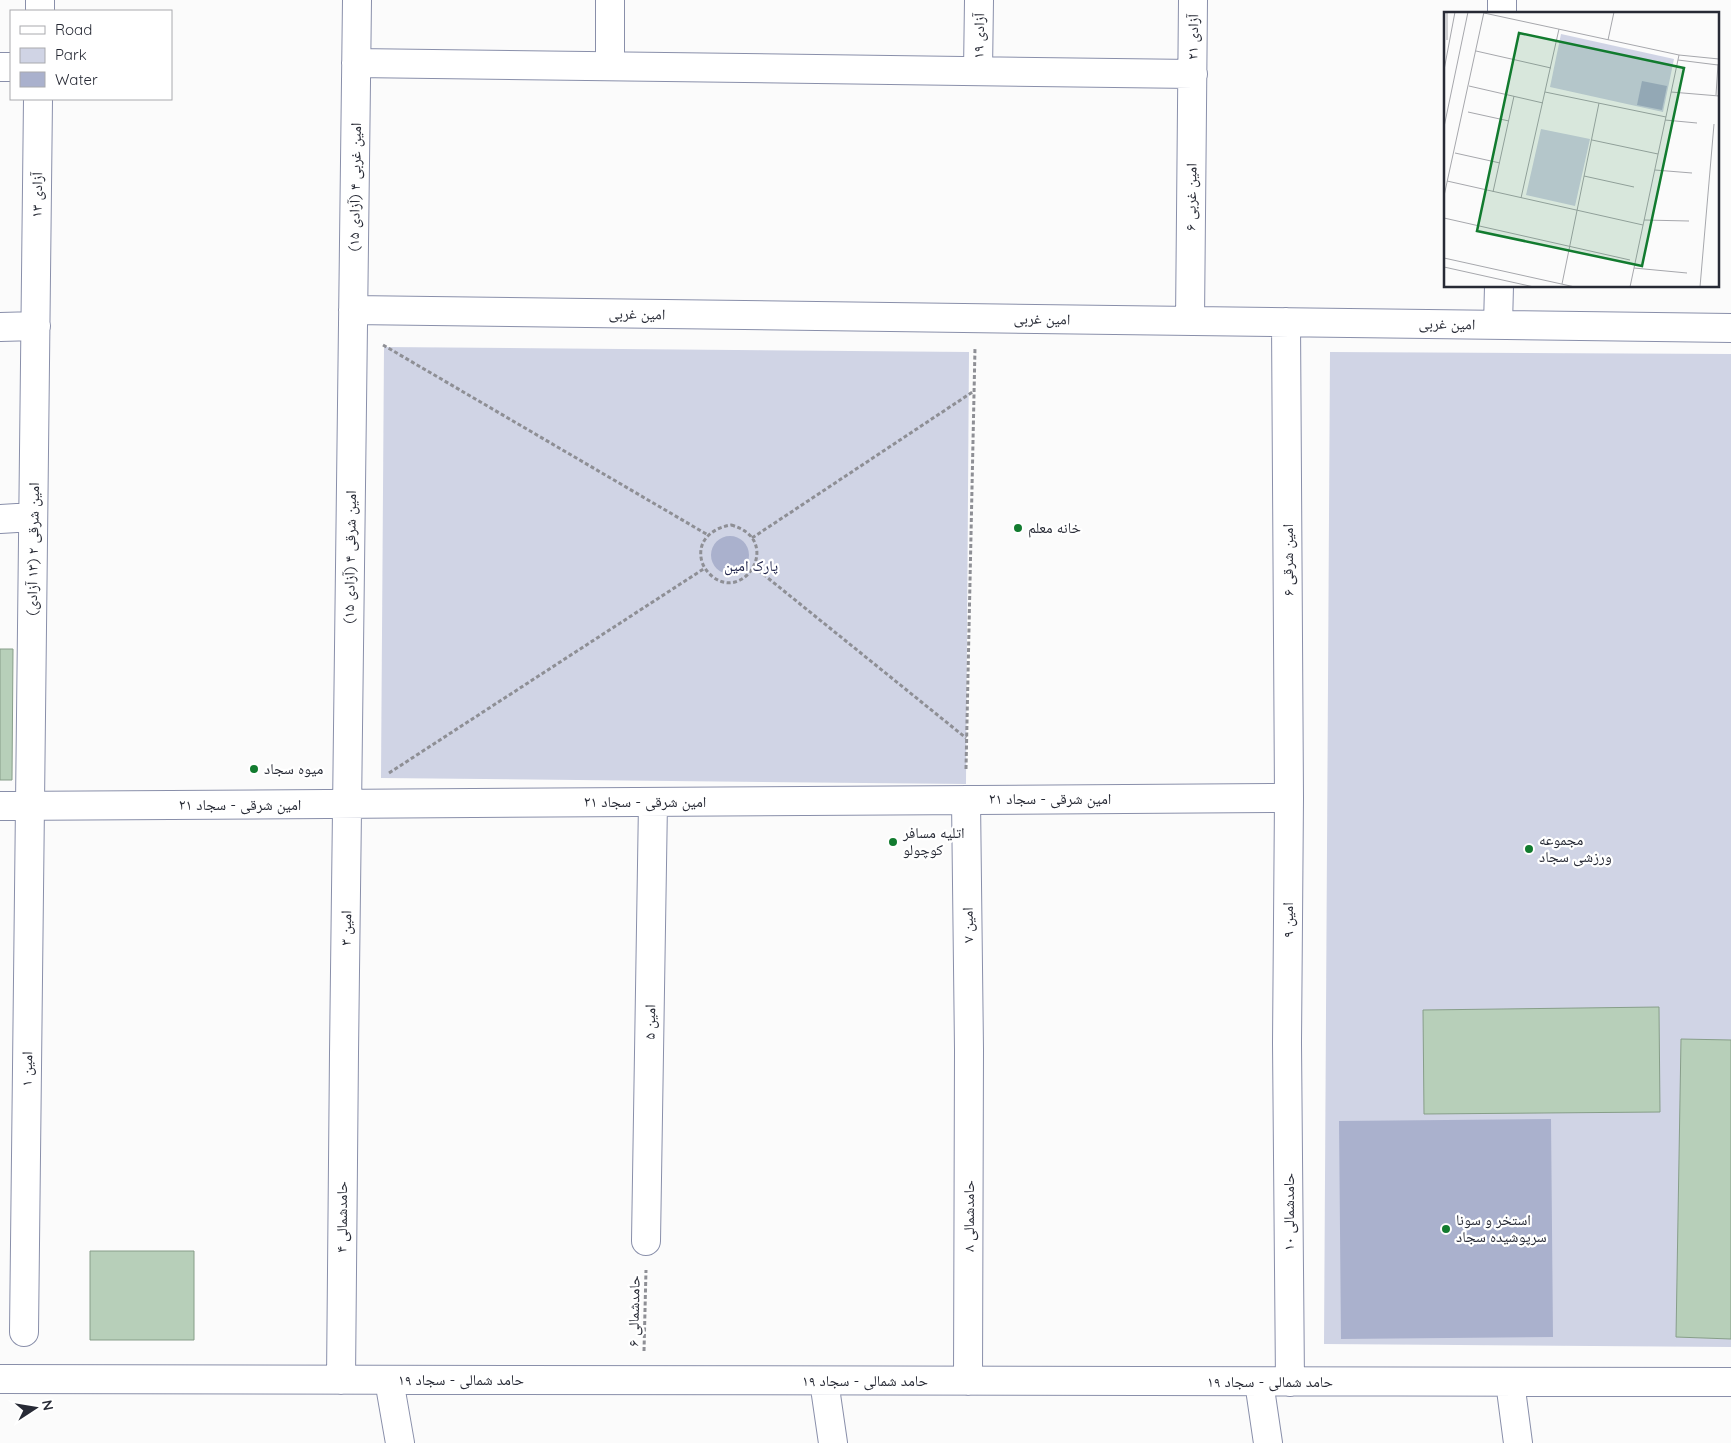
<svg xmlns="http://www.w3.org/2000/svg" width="1731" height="1443" font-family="Quicksand,'Noto Naskh Arabic',sans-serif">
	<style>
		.green { fill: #d0d4e5 }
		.water { fill: #aab1cd }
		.building { fill: #b7cfb9; stroke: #879e89 }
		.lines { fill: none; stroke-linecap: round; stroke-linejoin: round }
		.minor-casing { stroke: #898faa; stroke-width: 30 }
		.path { stroke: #8e8f95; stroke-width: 3; stroke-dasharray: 4 2.5; stroke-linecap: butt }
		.minor { stroke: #fff; stroke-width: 28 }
		.poi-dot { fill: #127b2f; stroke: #fff; stroke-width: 2 }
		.labels { text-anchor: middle; stroke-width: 4.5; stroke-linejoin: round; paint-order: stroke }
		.street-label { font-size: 15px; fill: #272a35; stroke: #fff }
		.poi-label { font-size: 15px; fill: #272a35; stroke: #fff; text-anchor: start }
		.park-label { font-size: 15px; fill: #20254c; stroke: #fff }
		.inset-road { fill: none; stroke: #a6a7ac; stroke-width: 1 }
		.view { fill: #127b2f; fill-opacity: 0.15; stroke: #127b2f; stroke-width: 2.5 }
		.inset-edge { fill: none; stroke: #272a35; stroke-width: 2.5 }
	</style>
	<rect width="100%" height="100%" fill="#fbfbfb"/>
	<path class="green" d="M384,347l585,5 -3,432 -585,-6z
		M1330,352l401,2v993l-407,-3z"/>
	<path class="water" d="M711 555a19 19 0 1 1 38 0a19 19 0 1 1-38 0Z
		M1551,1119l2,218 -212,2 -2,-218z"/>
	<path class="building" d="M0,649h13l-1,131h-12z
		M1659,1007l1,105 -236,2 -1,-104z
		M1681,1039l50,1v299l-55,-2z
		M90,1251h104v89h-104z"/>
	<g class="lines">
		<defs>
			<path id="minor" d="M40,11v-11
				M1502,14v-14
				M356,63l837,11
				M610,66v-66
				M0,67h11
				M978,71l1,-71
				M353,310l1378,18
				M1190,321l3,-321
				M1286,322l3,476 -2,245 3,339
				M1498,325l1,-39
				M0,327l36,-1
				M0,519l33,-2
				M966,800l3,250 -1,331
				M0,806l1289,-8
				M646,1241l7,-439
				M24,1332l14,-1233
				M0,1379l1731,3
				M341,1380l3,-327 13,-1053
				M389,1380l11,63
				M824,1381l9,62
				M1259,1382l9,61
				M1510,1382l8,61"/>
		</defs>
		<use href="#minor" class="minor-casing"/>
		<path class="path" d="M383,345l325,190
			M731,525c52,14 15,77 -18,52 -5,-4 -9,-9 -11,-15 -6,-21 10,-34 29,-37z
			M752,538l222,-147
			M753,566l213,172
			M966,769l9,-421
			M389,773l316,-205
			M644,1351l2,-81"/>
		<use href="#minor" class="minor"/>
	</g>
	<g class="poi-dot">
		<circle cx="1018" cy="528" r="5"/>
		<circle cx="254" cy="769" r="5"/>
		<circle cx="893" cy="842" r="5"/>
		<circle cx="1529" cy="849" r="5"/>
		<circle cx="1446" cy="1229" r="5"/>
	</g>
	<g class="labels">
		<g class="street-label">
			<text transform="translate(979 36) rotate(-89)" y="5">۱۹ آزادی</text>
			<text transform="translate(1193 37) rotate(-89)" y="5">آزادی ۲۱</text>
			<text transform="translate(355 187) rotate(-89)" y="5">امین غربی ۴ (آزادی ۱۵)</text>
			<text transform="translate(37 195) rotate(-89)" y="5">آزادی ۱۳</text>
			<text transform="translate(1191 197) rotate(-89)" y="5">امین غربی ۶</text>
			<text transform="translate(637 314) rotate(1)" y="5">امین غربی</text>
			<text transform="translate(1042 319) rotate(1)" y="5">امین غربی</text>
			<text transform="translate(1447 324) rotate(1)" y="5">امین غربی</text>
			<text transform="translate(33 549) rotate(-89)" y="5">امین شرقی ۲ (۱۳ آزادی)</text>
			<text transform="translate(350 557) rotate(-89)" y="5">امین شرقی ۴ (آزادی ۱۵)</text>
			<text transform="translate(1288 560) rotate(-90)" y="5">امین شرقی ۶</text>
			<text x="1050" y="804">امین شرقی - سجاد ۲۱</text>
			<text x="645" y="807">امین شرقی - سجاد ۲۱</text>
			<text x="240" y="810">امین شرقی - سجاد ۲۱</text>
			<text transform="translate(1288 920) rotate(-90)" y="5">امین ۹</text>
			<text transform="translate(968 925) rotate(-91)" y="5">امین ۷</text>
			<text transform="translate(346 928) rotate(-89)" y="5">امین ۳</text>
			<text transform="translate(650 1022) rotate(-89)" y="5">امین ۵</text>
			<text transform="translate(27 1069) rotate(-89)" y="5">امین ۱</text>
			<text transform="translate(1289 1212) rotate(-90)" y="5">حامدشمالی ۱۰</text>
			<text transform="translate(969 1216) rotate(-90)" y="5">حامدشمالی ۸</text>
			<text transform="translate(342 1217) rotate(-90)" y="5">حامدشمالی ۴</text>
			<text transform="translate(634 1311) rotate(-89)" y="5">حامدشمالی ۶</text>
			<text x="461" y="1385">حامد شمالی - سجاد ۱۹</text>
			<text x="865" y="1386">حامد شمالی - سجاد ۱۹</text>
			<text x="1270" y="1387">حامد شمالی - سجاد ۱۹</text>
		</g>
		<g class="poi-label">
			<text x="1028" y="533">خانه معلم</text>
			<text x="264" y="774">میوه سجاد</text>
			<text x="903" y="838">اتليه مسافر<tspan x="903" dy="17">كوچولو</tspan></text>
			<text x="1539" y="845">مجموعه<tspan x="1539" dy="17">ورزشی سجاد</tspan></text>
			<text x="1456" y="1225">استخر و سونا<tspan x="1456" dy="17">سرپوشیده سجاد</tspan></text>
		</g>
		<g class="park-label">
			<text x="751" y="571">پارک امین</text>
		</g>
	</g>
	<g transform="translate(1444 12)">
		<rect width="275" height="275" fill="#fbfbfb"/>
		<path d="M117,22l113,25 -11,53 -113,-25zM97,117l49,10 -15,67 -49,-11z" fill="#d0d4e5"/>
		<path d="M198,69l25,5 -5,24 -25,-5z" fill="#aab1cd"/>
		<path class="inset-road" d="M3,0v28M40,1l195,42 40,4M164,28l6,-28M32,39l75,17M234,48l40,5M0,58l11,-58M25,74l74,17M101,80l121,25M227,80l48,4M272,83l2,-31M24,100l41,9M221,108l32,3M0,115l24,-115M148,128l66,14M11,141l45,10M211,158l37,3M140,164l50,11M3,169l196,44M49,180l21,-96M0,184l40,-184M77,186l38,-169M0,206l186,42M200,208l45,1M0,246l131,29M0,255l90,20M190,256l53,5M118,272l37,-181M186,275l49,-232M256,275l14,-163"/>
		<path class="view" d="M75,21l165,35 -42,198 -165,-35z"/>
		<rect width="275" height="275" class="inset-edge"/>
	</g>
	<rect x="10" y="10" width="162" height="90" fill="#ffffff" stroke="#a9aaae"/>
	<rect x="20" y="26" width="25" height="8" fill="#ffffff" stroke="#a9aaae"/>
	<text x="55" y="35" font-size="15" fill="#272a35">Road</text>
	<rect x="20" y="48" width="25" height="15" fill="#d0d4e5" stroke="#a9aaae"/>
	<text x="55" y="60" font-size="15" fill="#272a35">Park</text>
	<rect x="20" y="72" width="25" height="15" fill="#aab1cd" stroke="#a9aaae"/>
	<text x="55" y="85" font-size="15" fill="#272a35">Water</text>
	<g transform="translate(35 1408) rotate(78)" stroke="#ffffff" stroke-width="4" paint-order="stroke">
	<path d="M0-4L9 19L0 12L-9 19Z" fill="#272a35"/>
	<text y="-8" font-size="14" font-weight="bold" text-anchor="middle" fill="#272a35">N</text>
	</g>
</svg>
